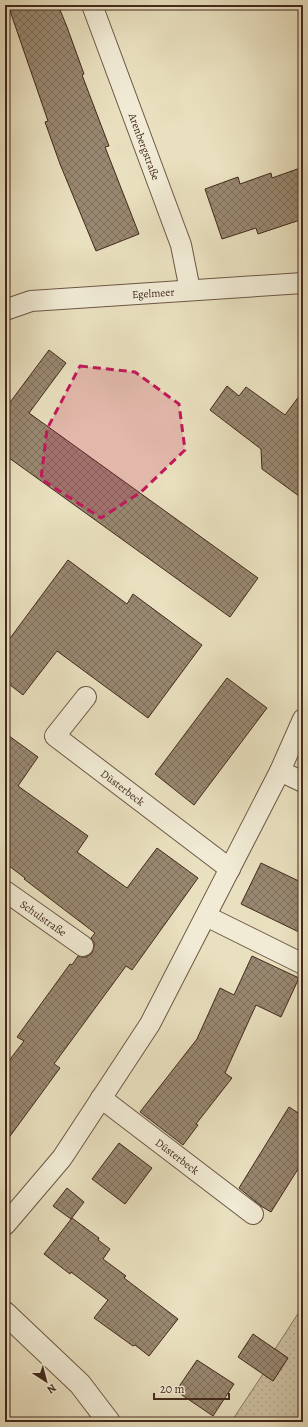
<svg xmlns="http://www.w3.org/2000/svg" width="308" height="1427" font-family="Alegreya,serif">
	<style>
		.grass { fill: url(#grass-dots); stroke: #887560 }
		.building { fill: url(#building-cross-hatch); stroke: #42291c }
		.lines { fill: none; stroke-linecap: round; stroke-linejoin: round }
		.minor-casing { stroke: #6c5745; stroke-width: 22 }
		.tertiary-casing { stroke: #6c5745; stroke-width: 24 }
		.minor { stroke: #f1ebd5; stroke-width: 20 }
		.tertiary { stroke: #f1ebd5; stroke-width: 22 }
		.marked { fill: #c2185b; fill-opacity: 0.2; stroke: #c2185b; stroke-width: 3; stroke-dasharray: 8 5; stroke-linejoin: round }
		.labels { text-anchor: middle; stroke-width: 4; stroke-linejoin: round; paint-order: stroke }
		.street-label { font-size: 11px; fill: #42291c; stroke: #f1ebd5 }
	</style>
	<defs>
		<pattern id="grass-dots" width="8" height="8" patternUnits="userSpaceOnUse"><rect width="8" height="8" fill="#cdc1a3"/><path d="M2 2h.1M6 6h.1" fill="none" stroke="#b1a68c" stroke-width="1.8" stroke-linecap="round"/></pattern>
		<pattern id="building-cross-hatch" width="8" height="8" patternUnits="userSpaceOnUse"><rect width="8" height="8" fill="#998871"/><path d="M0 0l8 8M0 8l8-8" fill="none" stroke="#7e6f5c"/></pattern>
	</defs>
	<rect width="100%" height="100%" fill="#e9e0bf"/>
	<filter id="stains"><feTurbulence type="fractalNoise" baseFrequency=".005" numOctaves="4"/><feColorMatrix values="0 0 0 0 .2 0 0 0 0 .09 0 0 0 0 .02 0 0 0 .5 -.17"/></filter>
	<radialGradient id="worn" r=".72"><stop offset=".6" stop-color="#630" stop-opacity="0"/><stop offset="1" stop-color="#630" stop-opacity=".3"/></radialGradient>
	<path class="grass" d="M303,1306v116h-72l32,-48 10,7 15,-23 -13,-9z"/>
	<path class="building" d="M8,5h50l9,22 17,47 -2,1 27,71 -4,1 34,87 -43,17 -36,-87 -15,-42 3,-1z
		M303,167v52l-45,15 -2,-6 -34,11 -17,-50 33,-12 2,7 31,-11 1,5z
		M49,350l17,13 -37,50 229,165 -28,39 -225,-162v-46z
		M227,386l12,10 7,-9 39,28 18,-24v108l-41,-30 -1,-20 -51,-39z
		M68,560l59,44 6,-10 69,51 -54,73 -91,-67 -34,44 -18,-14v-36z
		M227,678l40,30 -73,97 -39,-31z
		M5,733l33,24 -20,29 70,50 -11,16 50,36 30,-40 41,30 -66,92 -6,-4 -72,98 6,4 -55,75v-77l19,-25 -7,-4 53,-73 2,1 6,-9 4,1h5l5,-4 2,-6v-5l-3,-4 4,-5 -71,-54 1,-1 -20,-15z
		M261,863l42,20v51l-62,-30z
		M252,956l47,22 -18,39 -25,-12 -31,68 7,5 -36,46 2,1 -15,20 -43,-33 57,-73 23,-51 14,7z
		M289,1107l14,9v45l-32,51 -10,-6 -22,-18z
		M119,1143l33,25 -27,36 -33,-25z
		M67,1188l17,14 -13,17 -18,-13z
		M72,1218l27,20 -1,2 12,9 -7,10 23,17 -2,2 54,41 -29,37 -14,-11 -2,1 -39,-28 14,-18 -37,-28 -1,2 -26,-20z
		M253,1334l35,24 -15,23 -35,-24z
		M197,1360l37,24 -21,32 -37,-25z"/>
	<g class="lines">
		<defs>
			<g id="minor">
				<path id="s1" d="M92,5l89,240 9,45"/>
				<path id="s2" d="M5,310l26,-9 272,-18"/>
				<path id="s3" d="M86,697l-31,39 175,133"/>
				<path d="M280,771l23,11"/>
				<path id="s4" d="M5,891l78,55"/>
				<path d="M206,916l97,48"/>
				<path id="s5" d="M101,1098l152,116"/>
				<path d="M5,1225l57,-67 88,-134 130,-253 23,-52"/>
			</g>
			<path id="tertiary" d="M5,1313l75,71 29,38"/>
		</defs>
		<use href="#minor" class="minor-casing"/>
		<use href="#tertiary" class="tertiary-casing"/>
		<use href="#minor" class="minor"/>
		<use href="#tertiary" class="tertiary"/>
	</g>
	<path class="marked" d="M80,366l55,6 44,32 6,46 -44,42 -40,26 -60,-39 6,-50z"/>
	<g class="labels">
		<g class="street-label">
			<text dy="4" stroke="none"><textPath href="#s1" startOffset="151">Arenbergstraße</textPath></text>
			<text dy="4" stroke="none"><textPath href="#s2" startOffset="150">Egelmeer</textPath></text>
			<text dy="4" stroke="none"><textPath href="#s3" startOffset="135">Düsterbeck</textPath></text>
			<text dy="4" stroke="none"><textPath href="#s4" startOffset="47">Schulstraße</textPath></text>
			<text dy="4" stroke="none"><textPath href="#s5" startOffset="96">Düsterbeck</textPath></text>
		</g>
	</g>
	<rect width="308" height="1427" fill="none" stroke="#e9e0bf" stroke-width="20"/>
	<rect x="6" y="6" width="296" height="1415" fill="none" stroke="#42291c" stroke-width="2"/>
	<rect x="10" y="10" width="288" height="1407" fill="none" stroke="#42291c"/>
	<g transform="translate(46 1381) rotate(144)" stroke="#f1ebd5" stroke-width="3" paint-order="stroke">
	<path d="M0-3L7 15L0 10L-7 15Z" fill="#42291c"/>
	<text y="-6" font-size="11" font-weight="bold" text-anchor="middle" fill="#42291c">N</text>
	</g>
	<path d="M154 1393v6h75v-6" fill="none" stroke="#42291c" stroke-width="2"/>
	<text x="160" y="1393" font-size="12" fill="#42291c" stroke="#f1ebd5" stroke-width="3" paint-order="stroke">20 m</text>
	<rect width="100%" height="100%" filter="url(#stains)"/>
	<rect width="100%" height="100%" fill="url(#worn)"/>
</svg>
